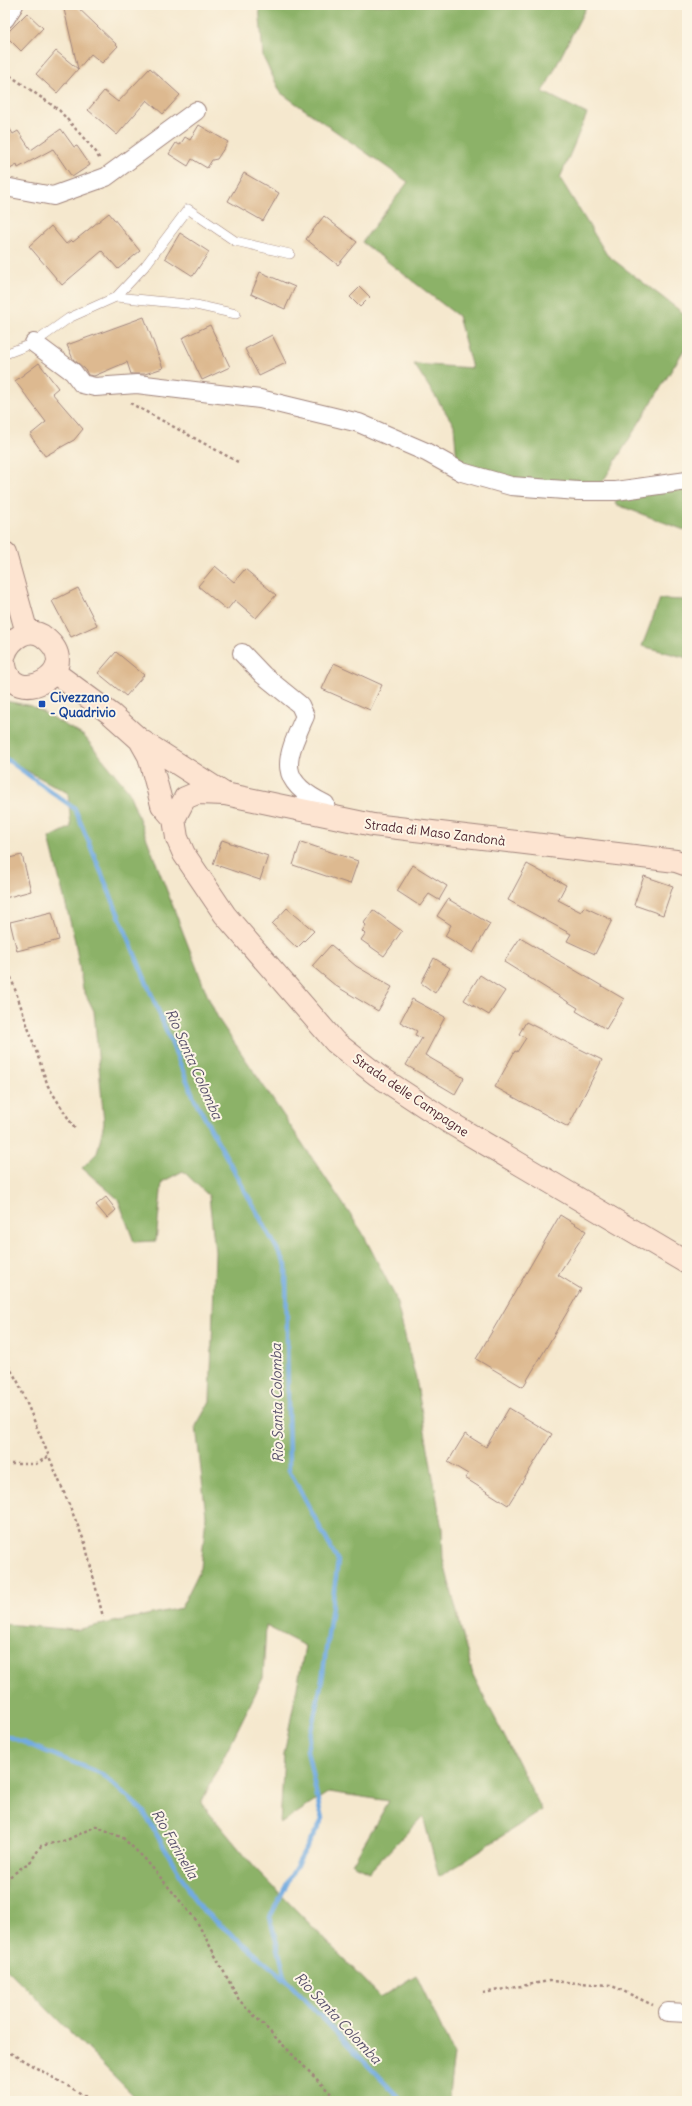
<svg xmlns="http://www.w3.org/2000/svg" width="692" height="2106" font-family="Delius,sans-serif">
	<style>
		.forest { fill: #8cb268; stroke: #6b684a }
		.lines { fill: none; stroke-linecap: round; stroke-linejoin: round }
		.stream { stroke: #72abe1; stroke-width: 4.5 }
		.building { fill: #ddb990 }
		.lane-casing { stroke: #a0847c; stroke-width: 10 }
		.street-casing { stroke: #a0847c; stroke-width: 20 }
		.secondary-casing { stroke: #a0847c; stroke-width: 24 }
		.path { stroke: #a0847c; stroke-width: 2.5; stroke-dasharray: 3 3; stroke-linecap: butt }
		.lane { stroke: #fff; stroke-width: 9 }
		.street { stroke: #fff; stroke-width: 18 }
		.secondary { stroke: #fde4d1; stroke-width: 22 }
		.transit-dot { fill: #1a4fb4; stroke: #fcf5e5; stroke-width: 1.5 }
		.labels { text-anchor: middle; stroke-width: 4; stroke-linejoin: round; paint-order: stroke }
		.transit-label { font-size: 13px; font-weight: bold; fill: #164399; stroke: #fcf5e5; text-anchor: start }
		.street-label { font-size: 13px; fill: #4a1f2b; stroke: #fcf5e5 }
		.water-label { font-size: 14px; font-style: italic; fill: #58506b; stroke: #fcf5e5 }
	</style>
	<rect width="100%" height="100%" fill="#fcf5e5"/>
	<filter id="ink" filterUnits="userSpaceOnUse"><feTurbulence type="fractalNoise" baseFrequency=".025" numOctaves="2"/><feDisplacementMap in="SourceGraphic" scale="8" xChannelSelector="R" yChannelSelector="G"/><feConvolveMatrix kernelMatrix="1 2 1 2 8 2 1 2 1" color-interpolation-filters="sRGB"/></filter>
	<filter id="wash" filterUnits="userSpaceOnUse"><feTurbulence type="fractalNoise" baseFrequency=".012" numOctaves="4" result="noise"/><feDisplacementMap in="SourceGraphic" scale="16" xChannelSelector="R" yChannelSelector="G"/><feGaussianBlur stdDeviation="0.9" result="paint"/><feColorMatrix in="noise" values="0 0 0 0 0 0 0 0 0 0 0 0 0 0 0 0 0 1.4 0 .05"/><feComposite in="paint" operator="in"/></filter>
	<g filter="url(#wash)">
		<rect width="100%" height="100%" fill="#f5e8ce"/>
		<path class="forest" d="M259,5h328l-44,87 44,22 -27,64 47,77 80,61v29l-93,151 -79,-1 -58,-33 -3,-37 -40,-61 58,4 -14,-52 -96,-74 46,-60 -127,-89 -18,-36z
			M687,487v44l-72,-27 3,-8z
			M660,599l27,1v58l-45,-12z
			M5,701l27,5 52,30 44,54 80,207 11,23 143,212 33,64 21,83 26,150 1,30 30,116 69,135 -103,67 -16,-61 -54,56 -17,-8 37,-63 -60,-9 -49,32 4,-70 21,-108 -39,-20 -3,52 -62,125 54,65 126,129 35,-22 38,80 -6,46h-309l-134,-134v-343l70,6 106,-22 20,-40 5,-52 -10,-90 14,-25 5,-149 -6,-56 -26,-25 -21,11 -6,59 -22,1 -16,-43 -36,-31 15,-15 7,-30 -10,-112 -11,-22 -8,-48 -26,-103 22,-11 -3,-34 -63,-34z"/>
		<g class="lines">
			<path class="stream" d="M5,758l70,51 120,291 91,165 3,205 49,91 -16,119 -15,70 15,70 -30,54 -22,43 16,63 116,121
				M5,1735l97,39 41,37 56,96 87,73"/>
		</g>
		<g id="blocks">
			<path class="building" d="M63,5h12l43,41 -16,17 -11,-9 -13,15z
				M27,13l16,15 -22,23 -16,-16z
				M56,51l22,18 -21,24 -21,-19z
				M150,68l30,27 -17,19 -16,-14 -30,35 -29,-25 16,-19 14,11z
				M5,121l8,13 5,-3 13,19 30,-21 13,18 3,-1 13,19 -18,12 -19,-28 -35,19 -1,-3 -12,7z
				M199,125l29,17 -11,17 -5,1 -5,8 -15,-9 -4,7 -19,-12 7,-11 4,2 5,-8 5,3z
				M244,173l35,20 -16,28 -35,-20z
				M109,213l31,38 -22,18 -16,-18 -40,34 -33,-39 22,-20 15,18 5,-4 2,2z
				M324,216l33,26 -19,23 -32,-26z
				M180,233l29,19 -16,24 -28,-18z
				M260,272l35,15 -10,22 -34,-15z
				M360,287l10,10 -10,10 -10,-10z
				M144,317l19,51 -18,6h-14l-4,-12 -33,14 -6,-1 -3,-6 -12,-10 -6,-14z
				M210,325l20,42 -28,13 -20,-42z
				M272,335l14,28 -27,13 -14,-27z
				M39,363l19,25 -6,5 31,36 -9,11 -29,16 -15,-21 16,-13 -31,-41z
				M215,566l19,16 11,-13 31,26 -20,23 -21,-18 -8,10 -29,-24z
				M78,588l19,37 -26,12 -19,-36z
				M116,652l28,23 -18,21 -28,-23z
				M334,663l48,22 -12,25 -48,-21z
				M222,840l46,16 -8,24 -47,-16z
				M301,842l57,19 -8,23 -57,-19z
				M22,855l9,36 -26,7v-39z
				M527,864l39,21 -8,15 23,12 3,-5 28,13 -17,34 -28,-13 4,-7 -63,-34z
				M413,865l34,21 -8,14 -10,-6 -9,12 -23,-15z
				M644,876l29,10 -10,29 -29,-10z
				M448,899l42,25 -17,29 -28,-17 6,-11 -14,-9z
				M287,908l27,23 -17,17 -25,-24z
				M373,910l29,21 -18,25 -23,-16 4,-6 -3,-3 4,-6 -2,-2z
				M52,912l7,28 -42,11 -7,-29z
				M520,938l104,61 -18,30 -30,-18 2,-3 -74,-46z
				M331,945l25,21 36,21 -14,24 -42,-25 -24,-20z
				M434,958l16,10 -15,25 -14,-10z
				M480,975l25,16 -16,24 -25,-15z
				M412,999l33,18 -20,38 39,23 -9,16 -49,-29 16,-27 -7,-3 2,-4 -17,-9z
				M526,1022l76,38 -34,67 -73,-40 20,-36 2,1 9,-14 -7,-4z
				M106,1197l10,13 -9,8 -11,-13z
				M560,1215l26,16 -28,44 23,14 -58,98 -47,-28z
				M509,1408l43,26 -44,71 -43,-27 3,-4 -20,-12 17,-28 21,13z"/>
		</g>
	</g>
	<g filter="url(#ink)">
		<use href="#blocks" fill-opacity="0" stroke="#a0847c" stroke-width="1"/>
		<g class="lines">
			<defs>
				<path id="lane" d="M116,297l29,-31 43,-57 47,32 55,13
					M5,354l29,-11 35,-25 47,-21 80,8 40,9"/>
				<path id="street" d="M5,19l9,-14
					M5,187l48,9 53,-19 90,-66
					M34,343l39,29 9,12 13,3 42,-3 123,15 41,10 58,14 67,29 36,20 49,14 67,5h38l71,-10
					M242,653l21,22 37,30 5,11c-19,43 -30,64 20,88l1,12
					M668,2012l19,1"/>
				<path id="secondary" d="M5,554l22,79
					M5,654c5,-15 24,-29 39,-17 45,35 -33,74 -39,28
					M54,672l57,42 28,25 86,55
					M140,740l9,16 13,49 12,14
					M185,798l-11,21 3,19 7,16 41,61 110,127 42,33 70,46 240,142
					M185,798l12,-5 28,1 148,31 303,36 11,4"/>
			</defs>
			<use href="#lane" class="lane-casing"/>
			<use href="#street" class="street-casing"/>
			<use href="#secondary" class="secondary-casing"/>
			<path class="path" d="M5,72l54,38 37,42 4,8
				M130,403l108,59
				M5,960l43,126 27,43
				M5,1360l13,22 67,161 18,74
				M5,1464h31l13,-8
				M5,1880l26,-19 10,-15 26,-6 29,-14 27,12 22,21 51,61 43,80 99,101
				M5,1953v4
				M483,1993l66,-12 61,4 43,20
				M5,2050l89,51"/>
			<use href="#lane" class="lane"/>
			<use href="#street" class="street"/>
			<use href="#secondary" class="secondary"/>
		</g>
	</g>
	<rect class="transit-dot" x="38" y="700" width="8" height="8" rx="2"/>
	<g class="labels">
		<g class="transit-label">
			<text x="50" y="702">Civezzano<tspan x="50" dy="15">- Quadrivio</tspan></text>
		</g>
		<g class="street-label">
			<text transform="translate(435 832) rotate(7)" y="5">Strada di Maso Zandonà</text>
			<text transform="translate(411 1095) rotate(34)" y="5">Strada delle Campagne</text>
		</g>
		<g class="water-label">
			<text transform="translate(194 1064) rotate(66)" y="5">Rio Santa Colomba</text>
			<text transform="translate(277 1403) rotate(-91)" y="5">Rio Santa Colomba</text>
			<text transform="translate(175 1844) rotate(60)" y="5">Rio Farinella</text>
			<text transform="translate(338 2018) rotate(47)" y="5">Rio Santa Colomba</text>
		</g>
	</g>
	<rect width="692" height="2106" fill="none" stroke="#fcf5e5" stroke-width="20"/>
</svg>
